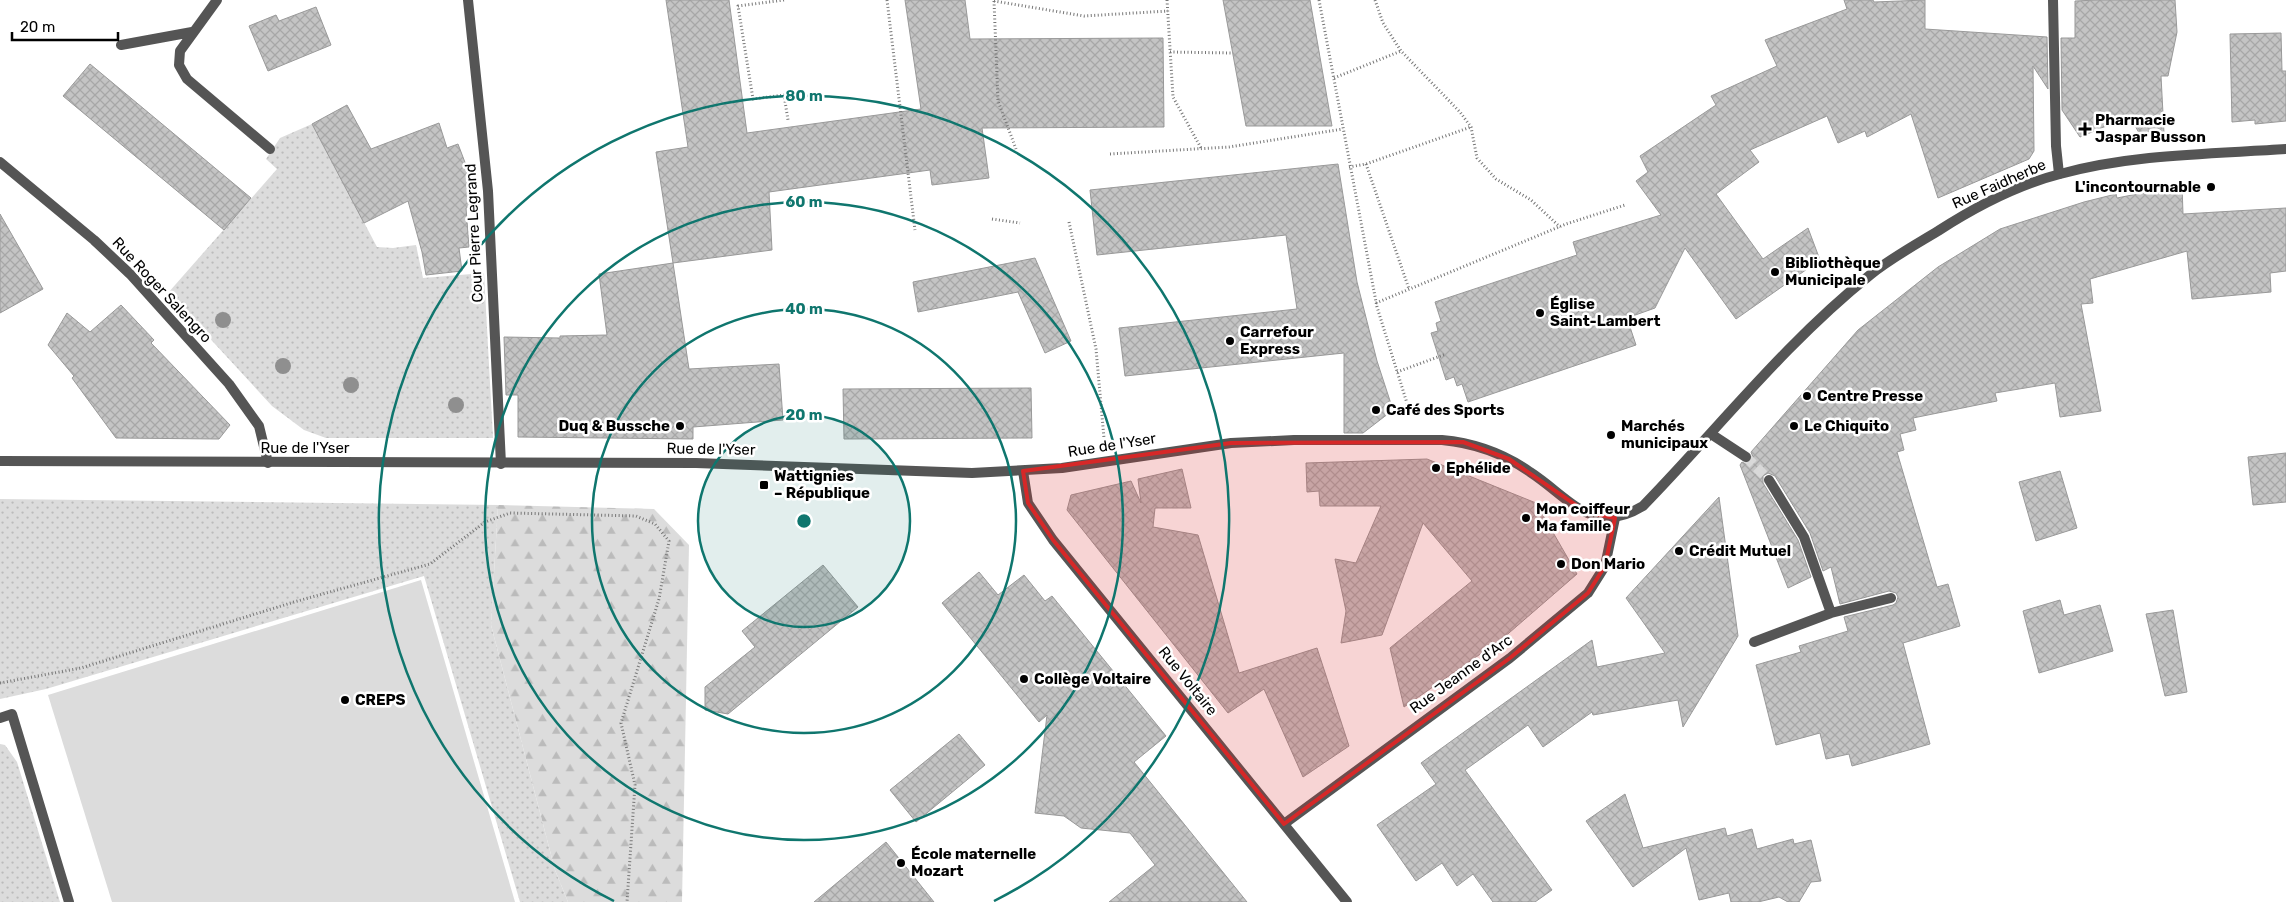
<svg xmlns="http://www.w3.org/2000/svg" width="2286" height="902" font-family="Rubik,sans-serif">
	<style>
		.grass { fill: url(#grass-dots) }
		.forest { fill: url(#forest-firs) }
		.pitch { fill: #dcdcdc }
		.building { fill: url(#building-cross-hatch); stroke: #999 }
		.lines { fill: none; stroke-linecap: round; stroke-linejoin: round }
		.pedestrian-tunnel { stroke: #d9d9d9; stroke-width: 10; stroke-dasharray: 10 5; stroke-linecap: butt }
		.path { stroke: #777; stroke-width: 3; stroke-dasharray: 1 2.5; stroke-linecap: butt }
		.service { stroke: #555; stroke-width: 10 }
		.pedestrian { stroke: #555; stroke-width: 10 }
		.minor { stroke: #555; stroke-width: 10 }
		.tertiary { stroke: #555; stroke-width: 10 }
		.tree { fill: #8f8f8f }
		.marked { fill: #d62828; fill-opacity: 0.2; stroke: #d62828; stroke-width: 4; stroke-linejoin: round }
		.ring { fill: none; stroke: #0f766e; stroke-width: 2.5 }
		.poi-dot { fill: #000; stroke: #fff; stroke-width: 2 }
		.labels { text-anchor: middle; stroke-width: 5; stroke-linejoin: round; paint-order: stroke }
		.poi-label { font-size: 15px; font-weight: bold; fill: #000; stroke: #fff; text-anchor: start }
		.street-label { font-size: 15px; fill: #000; stroke: #fff }
		.centre { fill: #0f766e; stroke: #fff; stroke-width: 2.5 }
		.ring-label { font-size: 15px; text-anchor: middle; font-weight: bold; fill: #0f766e; stroke: #fff; stroke-width: 5; stroke-linejoin: round; paint-order: stroke }
	</style>
	<defs>
		<pattern id="grass-dots" width="8" height="8" patternUnits="userSpaceOnUse" patternTransform="scale(1.25)"><rect width="8" height="8" fill="#dcdcdc"/><path d="M2 2h.1M6 6h.1" fill="none" stroke="#bbb" stroke-width="1.8" stroke-linecap="round"/></pattern>
		<pattern id="forest-firs" width="22" height="20" patternUnits="userSpaceOnUse" patternTransform="scale(1.25)"><rect width="22" height="20" fill="#dcdcdc"/><path d="M5 1l3.5 6h-7zM16 11l3.5 6h-7z" fill="#bbb"/></pattern>
		<pattern id="building-cross-hatch" width="8" height="8" patternUnits="userSpaceOnUse" patternTransform="scale(1.25)"><rect width="8" height="8" fill="#c4c4c4"/><path d="M0 0l8 8M0 8l8-8" fill="none" stroke="#a7a7a7"/></pattern>
	</defs>
	<rect width="100%" height="100%" fill="#fff"/>
	<path class="grass" d="M312,124l65,123 16,1 23,-3 7,33 61,-5 9,165h-167l-22,-8 -32,-24 -104,-113 109,-124 -11,-10 14,-21z
		M0,499l498,6 -7,120 64,245 13,32h-48l-96,-326 -378,113 -46,10z
		M0,744l5,1 12,17 43,140h-60z"/>
	<path class="forest" d="M498,505l156,4 35,36 -7,357h-114l-13,-32 -64,-245z"/>
	<path class="pitch" d="M421,580l94,322h-403l-64,-207z"/>
	<path class="building" d="M666,0h63l18,133 174,-24 -16,-109h60l5,39 193,-1 1,89 -182,1 7,50 -57,7 -2,-15 -161,22 3,58 -99,13 -17,-111 32,-5z
		M1223,0h87l22,126h-86z
		M1844,0h29l1,2 51,-2v29l122,8 1,52 -15,-23 1,85 -5,8 -91,39 -27,-84 -44,23 -2,-6 -27,12 -11,-27 -77,34 9,12 -43,32 47,65 45,-31 12,32 -84,59 -51,-71 -30,60 -28,10 9,27 -168,57 -6,-18 -5,2 -3,-9 -8,3 -15,-47 7,-2 -2,-8 5,-2 -6,-19 142,-47 -4,-13 88,-27 -25,-34 12,-9 -8,-16 76,-51 -5,-9 66,-30 -12,-26 82,-31z
		M2097,0h78l2,32 -9,44h-7l3,57 -24,2 -10,-19 -50,21 -18,-27 -1,-72h14v-37z
		M316,7l15,38 -63,26 -19,-45 27,-11 3,6z
		M2281,33l1,38h4v50l-31,3v-4l-23,2 -2,-88z
		M90,64l161,134 -27,32 -161,-134z
		M347,105l24,44 68,-26 8,25 11,-4 22,58 -14,6 3,39 -10,1 3,23 -36,4 -4,-23 -14,-51 -44,22 -52,-99z
		M1338,164l19,118 20,79 16,49 -30,23h-19v-80l-219,23 -6,-48 178,-19 -11,-74 -189,20 -7,-65z
		M2182,185l1,29 103,-6v63l-16,2 1,19 -79,7 -5,-48 -97,28 3,24 -12,1 20,107 -41,6 -5,-34 -60,10 2,8 -84,17 3,12 -16,4 4,16 -7,2 40,135 11,-3 12,42 -57,17 27,101 -78,22 -3,-12 -23,5 -6,-26 -44,12 -20,-80 45,-13 -2,-6 49,-15 -4,-14 49,-12 3,-2 2,-6 -2,-4 -7,-2 -49,13 -9,-37 -8,4 -13,-38 -35,-57 -7,-3 -5,3v7l35,57 13,37 -23,11 -48,-123 2,-3 4,2 5,-3 2,-4 -2,-5 107,-122 80,-63 62,-38 84,-27 32,-8 1,4z
		M0,214l43,75 -43,24z
		M1035,258l36,83 -26,12 -27,-61 -100,20 -5,-30z
		M673,263l16,106 90,-5 4,56 -90,7v12l-175,-2v-42h-12l-2,-58 56,1v-2l47,-1 -8,-61z
		M121,305l33,35 -3,3 79,82 -11,14 -103,-1 -44,-60 2,-2 -26,-31 19,-32 23,19z
		M1031,388l1,50 -188,1 -1,-50z
		M2286,453v49l-33,3 -5,-48z
		M1427,459l109,44 41,71 -75,65 -98,68 -14,-59 82,-67 -49,-58 -41,112 -41,8 5,-32 -11,-52 21,4 25,-57h-61l-1,-15 -12,1 -1,-29z
		M1182,469l9,39h-36l-2,19 45,8 41,138 78,-25 32,98 -46,31 -39,-88 -36,24 -161,-203 4,-15 60,-14 10,22 -3,-24z
		M2060,471l17,57 -41,13 -17,-59z
		M1719,497l19,139 -55,91 -5,-27 -85,15 -1,-3 -49,35 -15,-22 -63,45 87,120 -17,12h-42l-20,-28 -16,12 -15,-23 -26,18 -39,-56 59,-41 -15,-21 171,-123 5,27 68,-14 -39,-55z
		M823,565l35,42 -130,107 -23,-4v-23l50,-40 -13,-16z
		M979,572l19,23 26,-20 21,26 7,-5 114,140 -32,26 113,140h-138l46,-37 -25,-32 -49,-5 -17,-12 -29,-3 12,-98 -8,7 -97,-119z
		M2060,600l4,15 36,-10 13,46 -74,22 -16,-62z
		M2173,610l14,82 -22,4 -19,-82z
		M959,734l26,31 -69,57 -26,-32z
		M1625,794l18,54 82,-20 2,8 25,-7 5,20 36,-10 1,5 17,-4 10,41 -10,1 -12,20h-11l-9,-5 -21,5h-27l-2,-9 -30,7 -13,-52 -53,39 -47,-66z
		M886,842l48,60h-120z"/>
	<g class="lines">
		<path class="pedestrian-tunnel" d="M1746,457l23,23"/>
		<path class="path" d="M784,0l-46,6 15,93 31,-4 4,25
			M887,0l28,230
			M1167,0l6,97 28,51
			M1319,0l58,307 34,109
			M1375,0l8,23 18,28 59,61 11,15 6,31 19,21 35,21 29,27
			M994,1l90,15 84,-5
			M994,1l4,100 18,48
			M1170,52l63,1
			M1334,78l67,-27
			M1110,154l119,-7 114,-18
			M1366,164l43,125
			M1349,167l17,-3 105,-37
			M992,219l28,4
			M1069,222l27,127 8,89
			M1376,303l190,-79 59,-19
			M1397,372l49,-18
			M0,683l81,-15 213,-66 136,-38 55,-42 25,-9 126,3 19,8 14,17 -10,58 -38,124 14,62 -8,117"/>
		<path class="service" d="M468,0l20,191 13,273"/>
		<path class="pedestrian" d="M1711,434l35,23
			M1769,480l35,57 27,76
			M1754,642l77,-29 60,-15"/>
		<path class="minor" d="M217,0l-37,51 -1,14 8,14 83,70
			M2053,0l3,146 3,28
			M121,45l71,-13
			M0,162l94,78 36,34 99,110 30,42 9,37
			M1023,471l5,32 25,37 294,362
			M0,718l12,-4 57,188
			M1284,824l226,-166 78,-65 17,-27 10,-48"/>
		<path class="tertiary" d="M0,461l696,2 276,10 90,-5 169,-25 63,-3h148c33,3 61,13 88,32 40,26 62,65 113,34 75,-77 142,-163 227,-231 21,-17 45,-30 68,-44 37,-24 79,-46 122,-57 73,-20 151,-20 226,-25"/>
	</g>
	<g class="tree">
		<circle cx="223" cy="320" r="8"/>
		<circle cx="283" cy="366" r="8"/>
		<circle cx="351" cy="385" r="8"/>
		<circle cx="456" cy="405" r="8"/>
	</g>
	<path class="marked" d="M1463,442l46,17 77,53 29,6 -10,48 -17,27 -78,65 -226,166 -231,-284 -25,-37 -5,-32 208,-28z"/>
	<circle cx="804" cy="521" r="106" fill="#0f766e" fill-opacity=".12"/>
	<g class="ring">
		<circle cx="804" cy="521" r="106"/>
		<circle cx="804" cy="521" r="212"/>
		<circle cx="804" cy="521" r="319"/>
		<path d="M614 901A425 425 0 1 1 994 901"/>
	</g>
	<g class="poi-dot">
		<path d="M2082.5 121.5h5v5h5v5h-5v5h-5v-5h-5v-5h5z"/>
		<circle cx="2211" cy="187" r="5"/>
		<circle cx="1775" cy="272" r="5"/>
		<circle cx="1540" cy="313" r="5"/>
		<circle cx="1230" cy="341" r="5"/>
		<circle cx="1807" cy="396" r="5"/>
		<circle cx="1376" cy="410" r="5"/>
		<circle cx="680" cy="426" r="5"/>
		<circle cx="1794" cy="426" r="5"/>
		<circle cx="1611" cy="435" r="5"/>
		<circle cx="1436" cy="468" r="5"/>
		<rect x="759" y="480" width="10" height="10" rx="2.5"/>
		<circle cx="1526" cy="518" r="5"/>
		<circle cx="1679" cy="551" r="5"/>
		<circle cx="1561" cy="564" r="5"/>
		<circle cx="1024" cy="679" r="5"/>
		<circle cx="345" cy="700" r="5"/>
		<circle cx="901" cy="863" r="5"/>
	</g>
	<g class="labels">
		<g class="poi-label">
			<text x="2095" y="125">Pharmacie<tspan x="2095" dy="17">Jaspar Busson</tspan></text>
			<text x="2201" y="192" text-anchor="end">L'incontournable</text>
			<text x="1785" y="268">Bibliothèque<tspan x="1785" dy="17">Municipale</tspan></text>
			<text x="1550" y="309">Église<tspan x="1550" dy="17">Saint-Lambert</tspan></text>
			<text x="1240" y="337">Carrefour<tspan x="1240" dy="17">Express</tspan></text>
			<text x="1817" y="401">Centre Presse</text>
			<text x="1386" y="415">Café des Sports</text>
			<text x="670" y="431" text-anchor="end">Duq &amp; Bussche</text>
			<text x="1621" y="431">Marchés<tspan x="1621" dy="17">municipaux</tspan></text>
			<text x="1804" y="431">Le Chiquito</text>
			<text x="1446" y="473">Ephélide</text>
			<text x="774" y="481">Wattignies<tspan x="774" dy="17">– République</tspan></text>
			<text x="1536" y="514">Mon coiffeur<tspan x="1536" dy="17">Ma famille</tspan></text>
			<text x="1689" y="556">Crédit Mutuel</text>
			<text x="1571" y="569">Don Mario</text>
			<text x="1034" y="684">Collège Voltaire</text>
			<text x="355" y="705">CREPS</text>
			<text x="911" y="859">École maternelle<tspan x="911" dy="17">Mozart</tspan></text>
		</g>
		<g class="street-label">
			<text transform="translate(1999 184) rotate(-24)" y="5">Rue Faidherbe</text>
			<text transform="translate(474 233) rotate(-93)" y="5">Cour Pierre Legrand</text>
			<text transform="translate(162 290) rotate(47)" y="5">Rue Roger Salengro</text>
			<text transform="translate(1112 445) rotate(-9)" y="5">Rue de l'Yser</text>
			<text x="305" y="453">Rue de l'Yser</text>
			<text transform="translate(711 449) rotate(1)" y="5">Rue de l'Yser</text>
			<text transform="translate(1461 674) rotate(-36)" y="5">Rue Jeanne d'Arc</text>
			<text transform="translate(1188 681) rotate(51)" y="5">Rue Voltaire</text>
		</g>
	</g>
	<circle cx="804" cy="521" r="8" class="centre"/>
	<g class="ring-label">
		<text x="804" y="101">80 m</text>
		<text x="804" y="207">60 m</text>
		<text x="804" y="314">40 m</text>
		<text x="804" y="420">20 m</text>
	</g>
	<path d="M12 32v8h106v-8" fill="none" stroke="#000000" stroke-width="2.5"/>
	<text x="20" y="32" font-size="15" fill="#000000" stroke="#ffffff" stroke-width="4" paint-order="stroke">20 m</text>
</svg>
